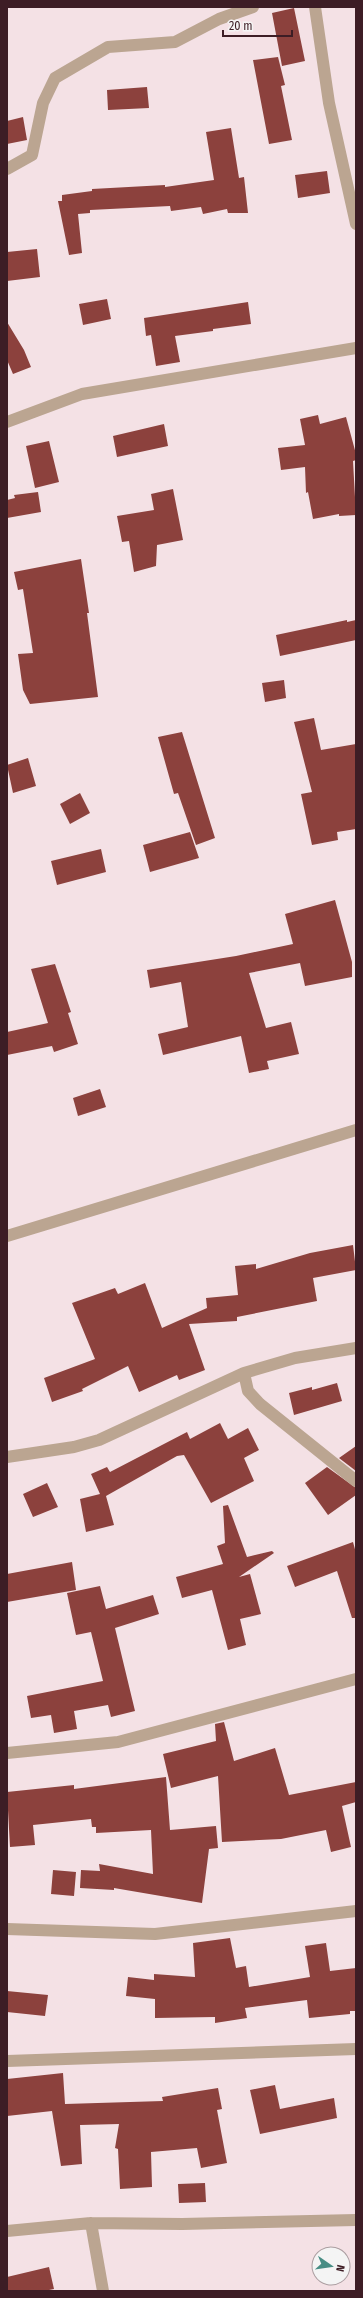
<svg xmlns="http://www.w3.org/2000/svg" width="363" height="2298" font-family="'Fira Sans Condensed',sans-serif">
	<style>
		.building { fill: #8c413d }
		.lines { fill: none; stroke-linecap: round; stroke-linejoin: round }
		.minor { stroke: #bba591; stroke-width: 12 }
	</style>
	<rect width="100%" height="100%" fill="#f4e1e5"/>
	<path class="building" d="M294,8l11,53 -23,5 -10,-53z
		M278,57l7,28 -4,1 11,54 -23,4 -16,-84z
		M147,87l2,21 -41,2 -1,-20z
		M23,117l4,23 -20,4v-23z
		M231,128l8,50 5,-1 4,36h-20l-1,-4 -24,5 -2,-7 -30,4 -1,-5 -80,4v3l-12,1 4,39 -13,2 -11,-54h4v-6l30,-4v-2l73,-4v2l49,-7 -8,-48z
		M327,171l3,22 -32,5 -3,-23z
		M37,249l3,28 -33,4v-29z
		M107,299l4,20 -28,6 -4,-21z
		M248,302l3,22 -38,5v2l-38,5 5,26 -24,4 -5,-31 -5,1 -2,-18z
		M7,322l17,28 7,17 -18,7 -6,-14z
		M318,415l2,9 26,-7 10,37v6l-3,1 3,54 -17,1v-2l-26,5 -5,-27 -2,1 -1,-26 -24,3 -3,-22 27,-3 -5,-26z
		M164,424l4,22 -51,11 -4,-21z
		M49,441l10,41 -24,6 -9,-42z
		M173,489l10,51 -26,5 -1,21 -22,6 -5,-31 -7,1 -5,-26 37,-6 -3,-16z
		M38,492l3,20 -34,6v-18l8,-2 -1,-3z
		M81,559l8,54h-2l11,84 -68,7 -7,-14 -5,-36 15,-1 -10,-64 -5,1 -4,-18z
		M347,620v2l9,-2v20l-76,16 -4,-21z
		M284,680l2,18 -21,4 -3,-19z
		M314,718l7,32 35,-6v85l-19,3 1,8 -26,5 -11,-51 11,-2 -18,-70z
		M182,732l33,106 -19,7 -18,-52 -4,1 -16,-57z
		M28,758l8,28 -23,7 -6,-28z
		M80,793l10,20 -20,11 -10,-20z
		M190,832l9,26 -49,14 -7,-27z
		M101,849l5,23 -49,13 -6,-24z
		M335,900l17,62v15l-47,9 -5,-23 -51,10 17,55 25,-6 8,32 -32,7 2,8 -20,4 -8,-37 -78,19 -5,-21 30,-7 -7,-45 -31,6 -3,-18 89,-14 57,-12 -8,-30z
		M55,964l16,48 -3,1 10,31 -24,8 -2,-6 -45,9v-23l41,-9 -17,-54z
		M100,1089l6,18 -28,9 -5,-18z
		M353,1245l3,25 -43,8 4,23 -80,16v4l-48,3 16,46 -26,10 -2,-5 -38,17 -11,-26 -46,23 1,2 -31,11 -8,-24 51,-19 -23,-56 43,-15 3,6 27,-11 17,45 45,-20 -1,-10 32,-3 -3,-29 21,-2v5l54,-16z
		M337,1383l5,18 -48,14 -5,-22 23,-6v3z
		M220,1423l8,16 20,-11 11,22 -15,8 10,23 -43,22 -27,-48 -7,1 -71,40 8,29 -28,7 -6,-33 20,-5 -9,-20 16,-7 3,5 77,-40 3,7z
		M356,1446v25l-17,-13z
		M327,1467l29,21v7l-28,20 -23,-32z
		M47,1483l11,24 -25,10 -10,-23z
		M228,1505l19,52 25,-6 2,2 -35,24 11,-3 11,40 -21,5 6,26 -18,5 -16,-60 -30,8 -6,-21 47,-13 -6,-18 8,-3 -2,-37z
		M353,1542l3,11v65h-4l-15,-47 -42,16 -8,-21z
		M72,1562l4,28 -69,12v-28z
		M100,1586l6,23 47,-14 6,19 -44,14 20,83 -24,6 -3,-12 -34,6 3,18 -23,4 -3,-18 -20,3 -4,-22 76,-15 -12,-49 -15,3 -9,-42z
		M224,1722l10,39 41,-13 14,47 67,-13v20l-14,4 9,41 -20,5 -5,-22 -45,9 -59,3 -4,-66 -47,12 -8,-34 53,-13 -1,-17z
		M166,1777l4,53 46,-4 2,22 -9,1 -7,54 -88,-15v2l-34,-2 1,-18 19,1 -1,-7 54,10 -2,-44 -55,3v-6h-4l-1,-8 -58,6 2,20 -25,2 -3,-55 67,-7v4z
		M53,1870l23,2 -2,24 -23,-2z
		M230,1938l6,30 10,-2 3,21 61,-10 -5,-31 21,-3 4,28 26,-3v43h-6v3l-41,4 -2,-18 -62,8 2,10 -32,5v-6l-60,1v-19l-29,-3 2,-19 26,3v-6l41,3 -2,-34z
		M7,1991l41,4 -3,21 -38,-4z
		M63,2073l2,31 98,-3 -1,-4 56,-9 4,21 -5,1 10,53 -26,5 -4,-20 -46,4 1,35 -32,2 -2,-40 -3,-1 4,-24 -39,1 2,39 -21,2 -9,-55 -45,5v-37z
		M275,2085l5,24 54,-11 3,20 -77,16 -10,-44z
		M205,2183l1,19 -27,1 -1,-19z
		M49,2267l5,22 -10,2h-37v-14z"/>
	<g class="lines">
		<path class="minor" d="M315,7l14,96 27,121
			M7,169l25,-14 11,-52 12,-25 53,-31 67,-5 44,-23 34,-12
			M7,422l75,-28 274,-46
			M7,1236l349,-106
			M244,1373l4,18 12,13 96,77
			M7,1457l67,-10 25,-7 145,-67 51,-15 61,-10
			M7,1753l111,-11 238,-63
			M7,1929l148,5 201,-23
			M7,2061l349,-12
			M91,2223l12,68
			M7,2231l84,-8 91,1 174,-4"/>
	</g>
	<rect width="363" height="2298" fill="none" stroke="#3d1d25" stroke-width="16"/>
	<g transform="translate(331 2266) rotate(103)"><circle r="19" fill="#f4f4f4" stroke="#ab9ea1"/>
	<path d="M0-3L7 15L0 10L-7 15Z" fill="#478d84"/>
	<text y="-6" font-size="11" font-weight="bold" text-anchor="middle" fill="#3d1d25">N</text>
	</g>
	<path d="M223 30v6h69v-6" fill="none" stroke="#3d1d25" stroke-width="2"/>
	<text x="229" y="30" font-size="12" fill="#3d1d25" stroke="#f4f4f4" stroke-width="3" paint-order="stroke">20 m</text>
</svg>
